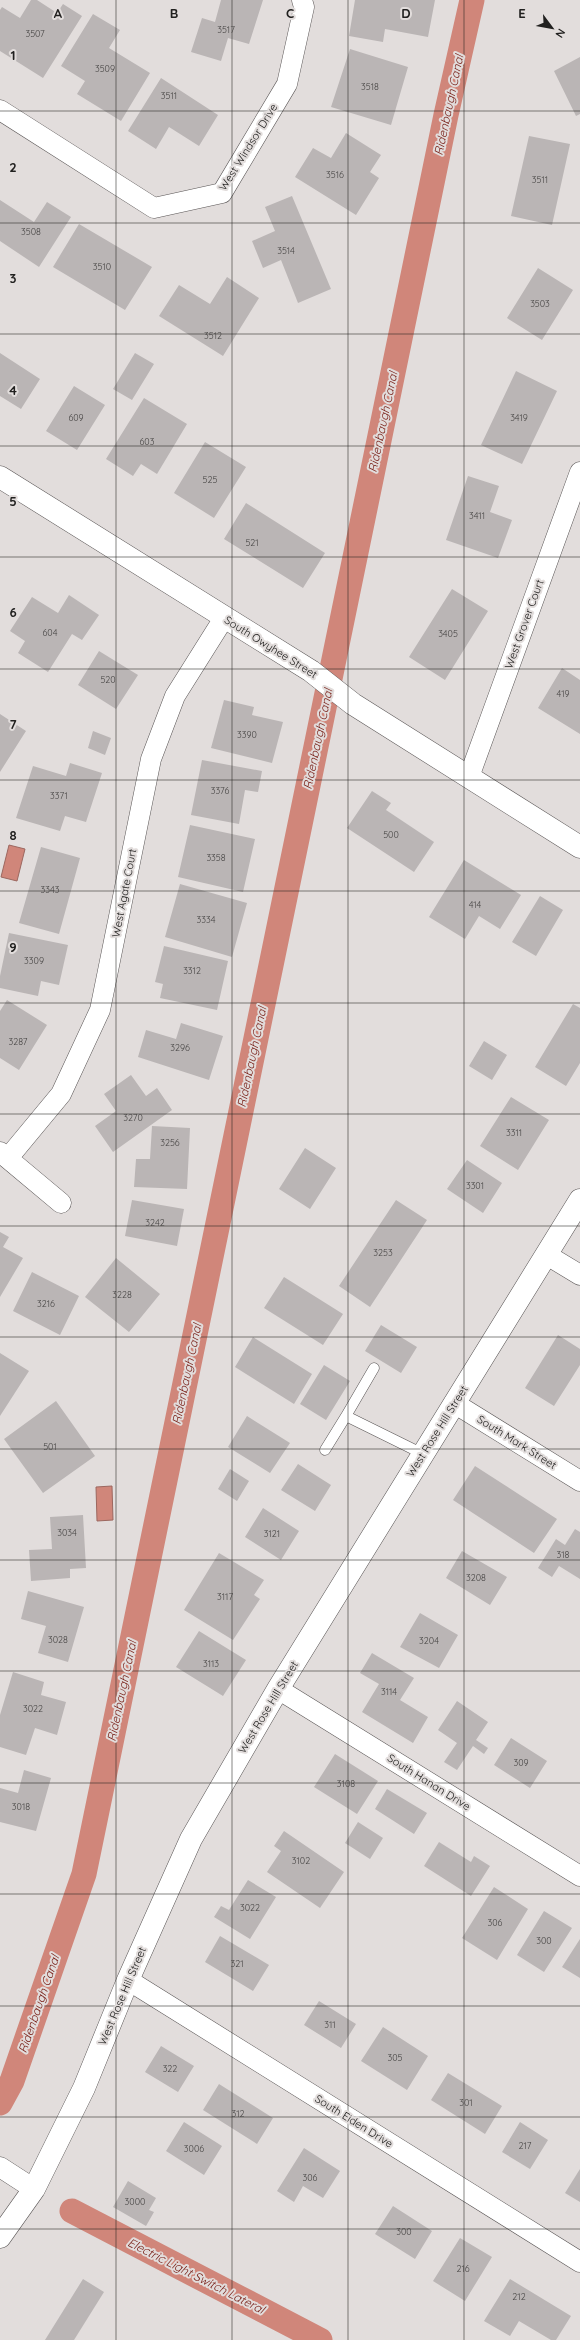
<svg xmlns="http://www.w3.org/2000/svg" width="580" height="2340" font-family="Quicksand,sans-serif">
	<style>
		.water { fill: #d0867a; stroke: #9c675f }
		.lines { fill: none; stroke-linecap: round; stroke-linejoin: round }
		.canal { stroke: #d0867a; stroke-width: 25 }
		.building { fill: #bab5b5 }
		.lane-casing { stroke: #595555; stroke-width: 11 }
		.street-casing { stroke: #595555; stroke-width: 21 }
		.secondary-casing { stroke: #595555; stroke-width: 23 }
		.lane { stroke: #fff; stroke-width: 10 }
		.street { stroke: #fff; stroke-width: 20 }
		.secondary { stroke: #fff; stroke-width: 22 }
		.grid { fill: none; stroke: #21201f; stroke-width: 1; stroke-opacity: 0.55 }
		.labels { text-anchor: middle; stroke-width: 4; stroke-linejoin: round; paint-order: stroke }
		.number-label { font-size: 9px; fill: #474544 }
		.street-label { font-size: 11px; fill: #21201f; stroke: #e2dddc }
		.water-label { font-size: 12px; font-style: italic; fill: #792018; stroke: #e2dddc }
		.grid-label { font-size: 13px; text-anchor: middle; font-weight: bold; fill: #21201f; stroke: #e2dddc; stroke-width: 4; stroke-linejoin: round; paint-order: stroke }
	</style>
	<rect width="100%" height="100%" fill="#e2dddc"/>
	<path class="water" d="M9,845l16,4 -8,32 -16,-4z
		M112,1486l1,34 -16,1 -1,-34z"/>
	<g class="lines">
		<path class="canal" d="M0,2103l12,-22 72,-207 362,-1759 26,-115
			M72,2211l248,129"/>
	</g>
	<path class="building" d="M31,0h6l20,13 6,-9 19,12 -39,62 -43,-27v-41l2,-3 18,11z
		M221,0h42l-14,44 -21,-6 -7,23 -30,-9 11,-34 13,4z
		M355,0h80l-7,37 -43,-8 -2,13 -34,-6z
		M93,14l27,16 -11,18 41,25 -29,48 -44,-27 8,-13 -24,-15z
		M350,49l58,18 -17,58 -60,-18z
		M580,57v57l-4,2 -22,-45z
		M161,78l57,37 -19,31 -30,-19 -13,22 -28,-18z
		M346,133l35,22 -11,17 9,6 -23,37 -61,-38 18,-29 18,10z
		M529,136l41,8 -18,81 -41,-9z
		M292,196l39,93 -33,14 -17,-43 -18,8 -11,-27 23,-10 -10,-24z
		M0,200l34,22 13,-20 24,15 -32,50 -39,-26z
		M79,224l73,43 -27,43 -72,-43z
		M538,268l35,22 -31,50 -35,-22z
		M227,277l32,21 -36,58 -64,-40 20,-31 31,19z
		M0,353l40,26 -19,30 -21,-13z
		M135,353l19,11 -22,36 -19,-11z
		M516,371l41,20 -35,73 -41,-19z
		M74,386l31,19 -28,45 -31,-19z
		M144,398l43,26 -30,50 -16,-10 -8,12 -27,-17z
		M205,442l41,25 -32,51 -40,-25z
		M468,476l31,10 -9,26 22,8 -14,38 -52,-18z
		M246,503l79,50 -22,35 -79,-49z
		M452,589l36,22 -43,69 -36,-23z
		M69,595l30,20 -17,25 -10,-6 -24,38 -30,-19 7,-12 -15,-10 22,-34 26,16z
		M99,651l39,24 -22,34 -38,-24z
		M562,668l18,12v54l-42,-26z
		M224,700l30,7 -2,8 31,7 -11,41 -61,-15z
		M0,714l26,17 -26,41z
		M93,731l18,7 -6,17 -17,-7z
		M202,760l60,11 -4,21 -13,-2 -6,34 -48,-9z
		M70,763l32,10 -16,49 -21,-6 -5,15 -44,-13 17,-52 33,10z
		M372,791l19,12 -5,7 48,32 -20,30 -67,-44z
		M190,825l65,14 -12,53 -65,-15z
		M41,847l39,11 -21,76 -40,-11z
		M464,860l57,35 -21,34 -21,-13 -14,23 -36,-22z
		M180,884l67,19 -15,54 -67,-20z
		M540,896l23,14 -27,46 -24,-14z
		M9,933l59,12 -9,40 -18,-4 -3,15 -38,-8v-12z
		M164,946l64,15 -11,49 -57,-12 3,-14 -8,-2z
		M7,1000l40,25 -28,45 -19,-12v-47z
		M573,1004l7,4v55l-14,23 -31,-19z
		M181,1023l42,13 -14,44 -71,-23 8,-27 30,9z
		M484,1041l23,14 -15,25 -23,-14z
		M131,1075l15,21 11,-8 15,22 -59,42 -18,-26 21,-15 -12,-17z
		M511,1097l38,23 -31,50 -38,-24z
		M152,1126l38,2 -3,61 -53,-2 2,-28h14z
		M305,1148l31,20 -26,41 -31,-20z
		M467,1160l35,23 -19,30 -36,-24z
		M132,1200l52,9 -7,37 -52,-10z
		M396,1200l31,20 -57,87 -31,-21z
		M0,1232l9,5 -6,10 20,11 -23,39z
		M116,1258l44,36 -31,38 -44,-35z
		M32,1272l47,24 -19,39 -47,-24z
		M284,1277l59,37 -20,31 -59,-37z
		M381,1325l36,22 -16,26 -36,-22z
		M558,1335l22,14v16l-26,41 -29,-18z
		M253,1337l59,37 -18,30 -59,-37z
		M0,1353l29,18 -29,45z
		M324,1365l26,16 -24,39 -26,-16z
		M56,1401l39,55 -52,37 -39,-54z
		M247,1416l43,27 -20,30 -42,-26z
		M298,1464l33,21 -16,26 -34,-21z
		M475,1466l82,53 -23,34 -81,-53z
		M230,1469l19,12 -12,20 -19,-12z
		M263,1508l36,23 -18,29 -36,-23z
		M83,1515l3,53 -16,1v9l-39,3 -2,-31 23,-1 -2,-32z
		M575,1529l5,3v47l-21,-13 -7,11 -14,-9 18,-29 9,6z
		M462,1551l45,26 -17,28 -44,-27z
		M219,1553l45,27 -10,15 6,4 -27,41 -49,-30z
		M28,1591l56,16 -16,55 -30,-9 8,-27 -25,-7z
		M420,1613l38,22 -19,33 -39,-21z
		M199,1631l47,29 -23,36 -47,-29z
		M372,1653l42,25 -14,22 28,17 -15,26 -51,-31 17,-28 -19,-11z
		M13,1672l31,10 -3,13 25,7 -9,33 -22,-7 -9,27 -26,-8v-32z
		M457,1701l31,21 -12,18 12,8 -4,6 -11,-8 -16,24 -13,-8 13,-19 -19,-13z
		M511,1738l36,23 -17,27 -36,-23z
		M335,1754l43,27 -21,33 -43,-27z
		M24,1770l27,8 -15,53 -36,-9v-34l18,5z
		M387,1789l40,24 -13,21 -39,-25z
		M358,1822l25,16 -13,21 -25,-16z
		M284,1831l60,41 -24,36 -53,-36 14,-21 -7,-5z
		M439,1842l32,20 3,-6 16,10 -19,30 -47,-30z
		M248,1880l28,17 -26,42 -36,-22 7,-11 8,4z
		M494,1887l34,22 -31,51 -35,-22z
		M544,1911l28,17 -28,44 -27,-17z
		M220,1936l49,29 -16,26 -48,-29z
		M580,1939v39l-18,-11z
		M319,2001l37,23 -15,24 -37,-23z
		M383,2027l45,29 -21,34 -46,-29z
		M161,2046l33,20 -16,26 -33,-20z
		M448,2073l54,33 -17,28 -54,-34z
		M219,2084l54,34 -16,26 -54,-34z
		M184,2122l38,24 -18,29 -38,-24z
		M520,2122l28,18 -18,29 -28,-17z
		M304,2148l36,23 -17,27 -20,-12 -9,16 -17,-11z
		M580,2169v33l-15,-9z
		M128,2181l28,17 -7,12 5,2 -8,14 -33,-19z
		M393,2206l39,25 -17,28 -40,-25z
		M460,2238l32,19 -27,44 -32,-20z
		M83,2279l21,13 -30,48h-29z
		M510,2279l61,37 -15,24h-5l-32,-19 -9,15 -26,-15z"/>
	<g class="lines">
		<defs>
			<path id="lane" d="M374,1368l-28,48 77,38
				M325,1450l21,-34"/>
			<path id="street" d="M0,110l154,98 68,-15 65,-109 17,-77 -2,-7
				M469,777l111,-305
				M0,1152l61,51
				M8,1158l53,-64 39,-84 51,-251 24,-63 49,-78
				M547,1255l33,20
				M454,1403l126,78
				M278,1689l302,187
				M128,1980l452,282
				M0,2167l34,22"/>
			<path id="secondary" d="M0,477l311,194 42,33 227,143
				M0,2237l34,-48 50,-101 44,-108 63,-141 87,-150 302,-489"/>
		</defs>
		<use href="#lane" class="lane-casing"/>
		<use href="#street" class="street-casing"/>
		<use href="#secondary" class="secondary-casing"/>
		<use href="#lane" class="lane"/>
		<use href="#street" class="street"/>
		<use href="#secondary" class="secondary"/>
	</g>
	<path class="grid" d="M116,0v2340M232,0v2340M348,0v2340M464,0v2340M0,111h580M0,223h580M0,334h580M0,446h580M0,557h580M0,669h580M0,780h580M0,891h580M0,1003h580M0,1114h580M0,1226h580M0,1337h580M0,1449h580M0,1560h580M0,1671h580M0,1783h580M0,1894h580M0,2006h580M0,2117h580M0,2229h580"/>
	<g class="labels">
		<g class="number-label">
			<text x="226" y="33">3517</text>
			<text x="35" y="37">3507</text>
			<text x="105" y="72">3509</text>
			<text x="370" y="90">3518</text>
			<text x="169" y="99">3511</text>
			<text x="335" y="178">3516</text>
			<text x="540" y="183">3511</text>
			<text x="31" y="235">3508</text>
			<text x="286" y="254">3514</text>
			<text x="102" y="270">3510</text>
			<text x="540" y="307">3503</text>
			<text x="213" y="339">3512</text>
			<text x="76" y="421">609</text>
			<text x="519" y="421">3419</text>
			<text x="147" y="445">603</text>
			<text x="210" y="483">525</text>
			<text x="477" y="519">3411</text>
			<text x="252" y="546">521</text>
			<text x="50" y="636">604</text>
			<text x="448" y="637">3405</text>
			<text x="108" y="683">520</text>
			<text x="563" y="697">419</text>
			<text x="247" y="738">3390</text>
			<text x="220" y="794">3376</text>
			<text x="59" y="799">3371</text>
			<text x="391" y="838">500</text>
			<text x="216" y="861">3358</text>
			<text x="50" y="893">3343</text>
			<text x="475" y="908">414</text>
			<text x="206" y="923">3334</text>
			<text x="34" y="964">3309</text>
			<text x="192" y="974">3312</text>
			<text x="18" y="1045">3287</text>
			<text x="180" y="1051">3296</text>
			<text x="133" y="1121">3270</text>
			<text x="514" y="1136">3311</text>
			<text x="170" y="1146">3256</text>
			<text x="475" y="1189">3301</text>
			<text x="155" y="1226">3242</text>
			<text x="383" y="1256">3253</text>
			<text x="122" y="1298">3228</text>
			<text x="46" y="1307">3216</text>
			<text x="50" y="1450">501</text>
			<text x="67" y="1536">3034</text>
			<text x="272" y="1537">3121</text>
			<text x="563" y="1558">318</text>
			<text x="476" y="1581">3208</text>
			<text x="225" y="1600">3117</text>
			<text x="58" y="1643">3028</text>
			<text x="429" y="1644">3204</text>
			<text x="211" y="1667">3113</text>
			<text x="389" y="1695">3114</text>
			<text x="33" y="1712">3022</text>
			<text x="521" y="1766">309</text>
			<text x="346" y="1787">3108</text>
			<text x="21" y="1810">3018</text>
			<text x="301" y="1864">3102</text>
			<text x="250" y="1911">3022</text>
			<text x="495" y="1926">306</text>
			<text x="544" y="1944">300</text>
			<text x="237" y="1967">321</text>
			<text x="330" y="2028">311</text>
			<text x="395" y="2061">305</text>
			<text x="170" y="2072">322</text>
			<text x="466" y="2106">301</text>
			<text x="238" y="2117">312</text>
			<text x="525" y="2149">217</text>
			<text x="194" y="2152">3006</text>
			<text x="310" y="2181">306</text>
			<text x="135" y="2205">3000</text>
			<text x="404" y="2235">300</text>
			<text x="463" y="2272">216</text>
			<text x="519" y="2300">212</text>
		</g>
		<g class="street-label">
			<text transform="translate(248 147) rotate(-58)" y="4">West Windsor Drive</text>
			<text transform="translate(524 624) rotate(-70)" y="4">West Grover Court</text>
			<text transform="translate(271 647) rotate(32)" y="4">South Owyhee Street</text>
			<text transform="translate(124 893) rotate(-79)" y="4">West Agate Court</text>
			<text transform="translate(437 1431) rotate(-58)" y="4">West Rose Hill Street</text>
			<text transform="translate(517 1442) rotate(32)" y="4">South Mark Street</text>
			<text transform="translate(268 1707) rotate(-59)" y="4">West Rose Hill Street</text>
			<text transform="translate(429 1782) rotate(32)" y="4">South Hanan Drive</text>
			<text transform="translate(122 1996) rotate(-67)" y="4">West Rose Hill Street</text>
			<text transform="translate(354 2121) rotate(32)" y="4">South Eiden Drive</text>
		</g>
		<g class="water-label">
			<text transform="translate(449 105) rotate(-78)" y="4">Ridenbaugh Canal</text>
			<text transform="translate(383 422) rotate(-78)" y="4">Ridenbaugh Canal</text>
			<text transform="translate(318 739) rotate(-78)" y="4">Ridenbaugh Canal</text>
			<text transform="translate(252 1057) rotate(-78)" y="4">Ridenbaugh Canal</text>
			<text transform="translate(187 1374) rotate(-78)" y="4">Ridenbaugh Canal</text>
			<text transform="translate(122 1691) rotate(-78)" y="4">Ridenbaugh Canal</text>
			<text transform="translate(39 2004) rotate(-71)" y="4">Ridenbaugh Canal</text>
			<text transform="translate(196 2276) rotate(27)" y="4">Electric Light Switch Lateral</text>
		</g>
	</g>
	<g class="grid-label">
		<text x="58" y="18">A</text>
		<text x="174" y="18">B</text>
		<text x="290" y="18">C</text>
		<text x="406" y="18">D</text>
		<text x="522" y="18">E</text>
		<text x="13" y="60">1</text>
		<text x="13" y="172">2</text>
		<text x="13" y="283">3</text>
		<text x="13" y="395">4</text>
		<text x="13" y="506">5</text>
		<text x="13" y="617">6</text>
		<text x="13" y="729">7</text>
		<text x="13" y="840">8</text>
		<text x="13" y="952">9</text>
	</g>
	<g transform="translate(552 28) rotate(122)" stroke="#e2dddc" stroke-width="3" paint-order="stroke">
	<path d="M0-3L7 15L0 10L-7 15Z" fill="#21201f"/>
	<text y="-6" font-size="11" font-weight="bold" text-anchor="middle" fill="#21201f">N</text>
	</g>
</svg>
